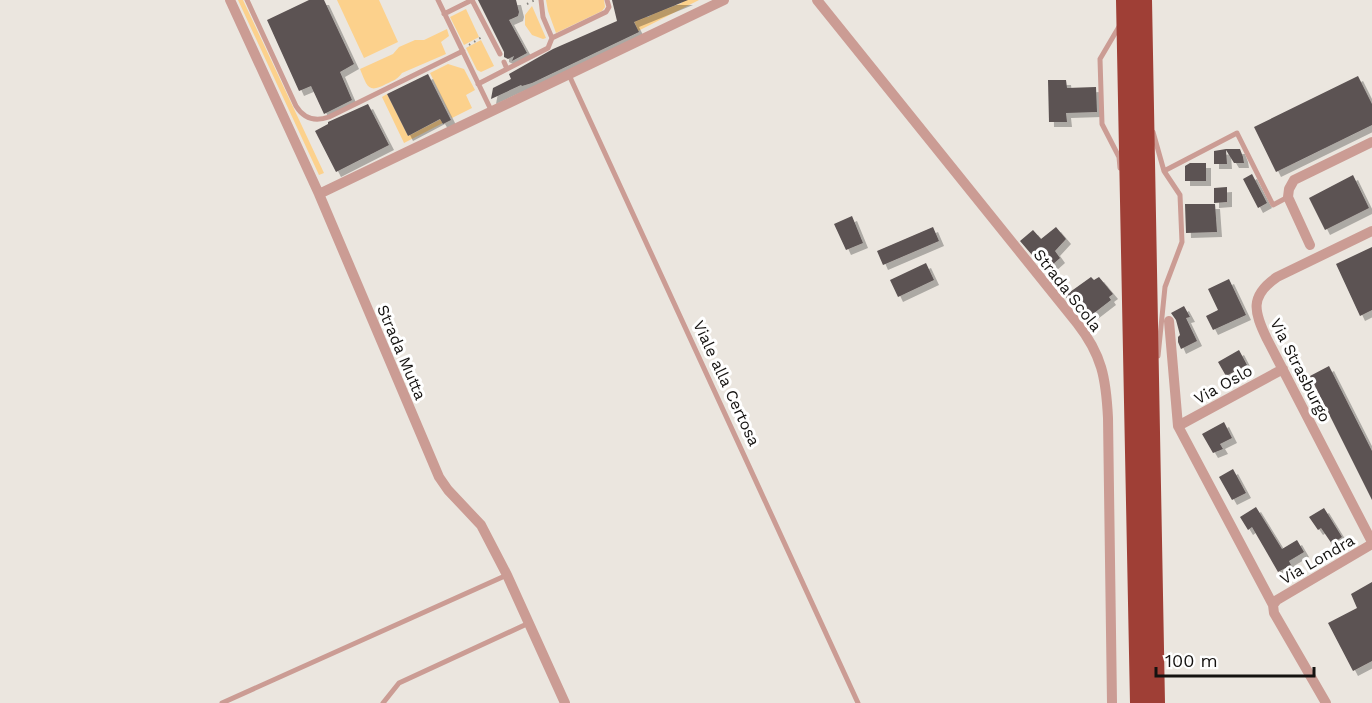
<svg xmlns="http://www.w3.org/2000/svg" width="1372" height="703" font-family="'Work Sans',sans-serif">
	<style>
		.green { fill: #fcd18c }
		.building { fill: #5b5252; filter: url(#shadow) }
		.lines { fill: none; stroke-linecap: round; stroke-linejoin: round }
		.path { stroke: #87847f; stroke-width: 2; stroke-dasharray: 1.5 4.5; stroke-linecap: butt }
		.lane { stroke: #cb9c94; stroke-width: 5 }
		.street { stroke: #cb9c94; stroke-width: 10 }
		.highway { stroke: #9f3f36; stroke-width: 20 }
		.labels { text-anchor: middle; stroke-width: 6; stroke-linejoin: round; paint-order: stroke }
		.street-label { font-size: 16px; fill: #141210; stroke: #fff }
	</style>
	<defs>
		<filter id="shadow"><feDropShadow dx="5" dy="5" stdDeviation="0" flood-color="#0004"/></filter>
	</defs>
	<rect width="100%" height="100%" fill="#ebe6df"/>
	<path class="green" d="M238,0h5l81,173 -5,2z
		M337,0h42l19,42 -34,16z
		M546,0h58l1,7 -3,4 -46,22 -8,-22z
		M682,0h17l-61,31 -6,-15 16,1 5,-3 -2,-5 9,-4 3,5 19,-7z
		M532,6l14,32 -3,1 -11,-4 -7,-10v-10z
		M466,9l13,28 -15,8 -14,-28z
		M447,29l2,7 -8,6 5,12 -44,19c-4,6 -9,8 -16,11 -18,10 -19,2 -26,-15l33,-15 6,-7 16,-7h9z
		M481,40l13,26 -13,6 -4,-2 -11,-22z
		M448,64l16,5 11,21 -9,5 6,13 -20,10 -22,-45z
		M387,94l21,42 33,-17 2,4 -39,20 -22,-46z"/>
	<path class="building" d="M309,0h15l30,64 -14,8 12,28 -28,14 -13,-28 -12,5 -32,-71z
		M478,0h38l3,12 -1,4 -9,4 18,33 -15,8 2,-5 -6,3 -4,-2v-5z
		M612,0h76l-54,22 5,10 -107,51 -10,3 -1,-1 -30,14 2,-11 18,-9 -2,-5 44,-25 64,-28z
		M428,74l23,46 -8,4 -3,-5 -32,17 -21,-42z
		M1358,76l14,28v21l-96,47 -22,-45z
		M1048,80h18l1,8 29,-1 1,25 -31,1 1,9h-18z
		M368,104l21,41 -53,27 -21,-41 13,-7v-2z
		M1226,149h14l3,8 1,6h-10l-8,-13 1,14h-13v-13z
		M1190,163h16v18h-21v-15z
		M1252,174l15,29 -9,5 -15,-29z
		M1353,175l16,33 -44,22 -16,-32z
		M1227,187v15l-13,1v-15z
		M1185,204h30l2,28 -31,1z
		M852,216l11,27 -17,7 -12,-26z
		M933,227l6,14 -56,24 -6,-14z
		M1056,227l10,12 -11,12 5,7 -9,8 -14,-15 -5,4 -12,-14 13,-11 8,9z
		M1372,247v63l-12,6 -24,-52z
		M926,263l8,17 -36,17 -8,-17z
		M1091,277l3,3 5,-3 14,17 -4,3 2,3 -26,20 -24,-29 6,-3 3,4z
		M1229,279l17,36 -33,15 -7,-14 12,-6 -10,-21z
		M1184,306l6,11 -4,1 11,23 -16,8 -3,-7v-5l2,-2 -4,-15 -5,-7z
		M1239,350l8,15 -21,11 -8,-14z
		M1329,366l43,85v49l-62,-124z
		M1224,422l8,16 -12,6 3,5 -10,4 -11,-19z
		M1233,469l13,24 -14,7 -13,-23z
		M1256,507l26,42 15,-9 7,12 -15,9 2,4 -13,7 -26,-45 -4,3 -8,-13z
		M1324,508l18,29 -10,7 -11,-16 -3,2 -9,-13z
		M1372,582v79l-19,10 -25,-48 29,-15 -6,-14z"/>
	<g class="lines">
		<path class="path" d="M527,4l8,-4
			M469,45l13,-8"/>
		<path class="lane" d="M247,0l49,106c8,13 19,16 33,11l134,-66
			M438,0l54,112
			M444,14l28,-14 28,54
			M1120,25l-20,34 2,65 17,33 1,11
			M552,38l54,-26 3,-5 -2,-7
			M507,69l41,-21 4,-10 -9,-21 -2,-17
			M569,75l289,628
			M478,84l29,-15 -3,-7
			M1153,132l11,39 16,24 2,47 -17,45 -7,69
			M1164,171l73,-38 36,72 15,-8
			M222,703l285,-128
			M383,703l16,-20 130,-60"/>
		<path class="street" d="M230,0l89,194 120,283 9,13 33,35 26,50 58,128
			M817,0l260,323c25,32 29,55 31,95l4,285
			M319,194l405,-194
			M1372,231l-95,46c-28,19 -23,35 -10,62l105,203
			M1310,245l-22,-48 1,-8 5,-9 78,-38
			M1169,321l9,105 95,179
			M1178,426l105,-57
			M1326,703l-52,-90 -1,-8 4,-5 95,-56"/>
		<path class="highway" d="M1126,0l14,703
			M1142,0l13,703"/>
	</g>
	<g class="labels">
		<g class="street-label">
			<text transform="translate(1068 290) rotate(52)" y="6">Strada Scola</text>
			<text transform="translate(402 352) rotate(67)" y="6">Strada Mutta</text>
			<text transform="translate(1301 370) rotate(63)" y="6">Via Strasburgo</text>
			<text transform="translate(727 383) rotate(65)" y="6">Viale alla Certosa</text>
			<text transform="translate(1223 384) rotate(-29)" y="6">Via Oslo</text>
			<text transform="translate(1317 559) rotate(-30)" y="6">Via Londra</text>
		</g>
	</g>
	<path d="M1156 667v9h158v-9" fill="none" stroke="#141210" stroke-width="3"/>
	<text x="1165" y="667" font-size="18" fill="#141210" stroke="#ffffff" stroke-width="4.5" paint-order="stroke">100 m</text>
</svg>
